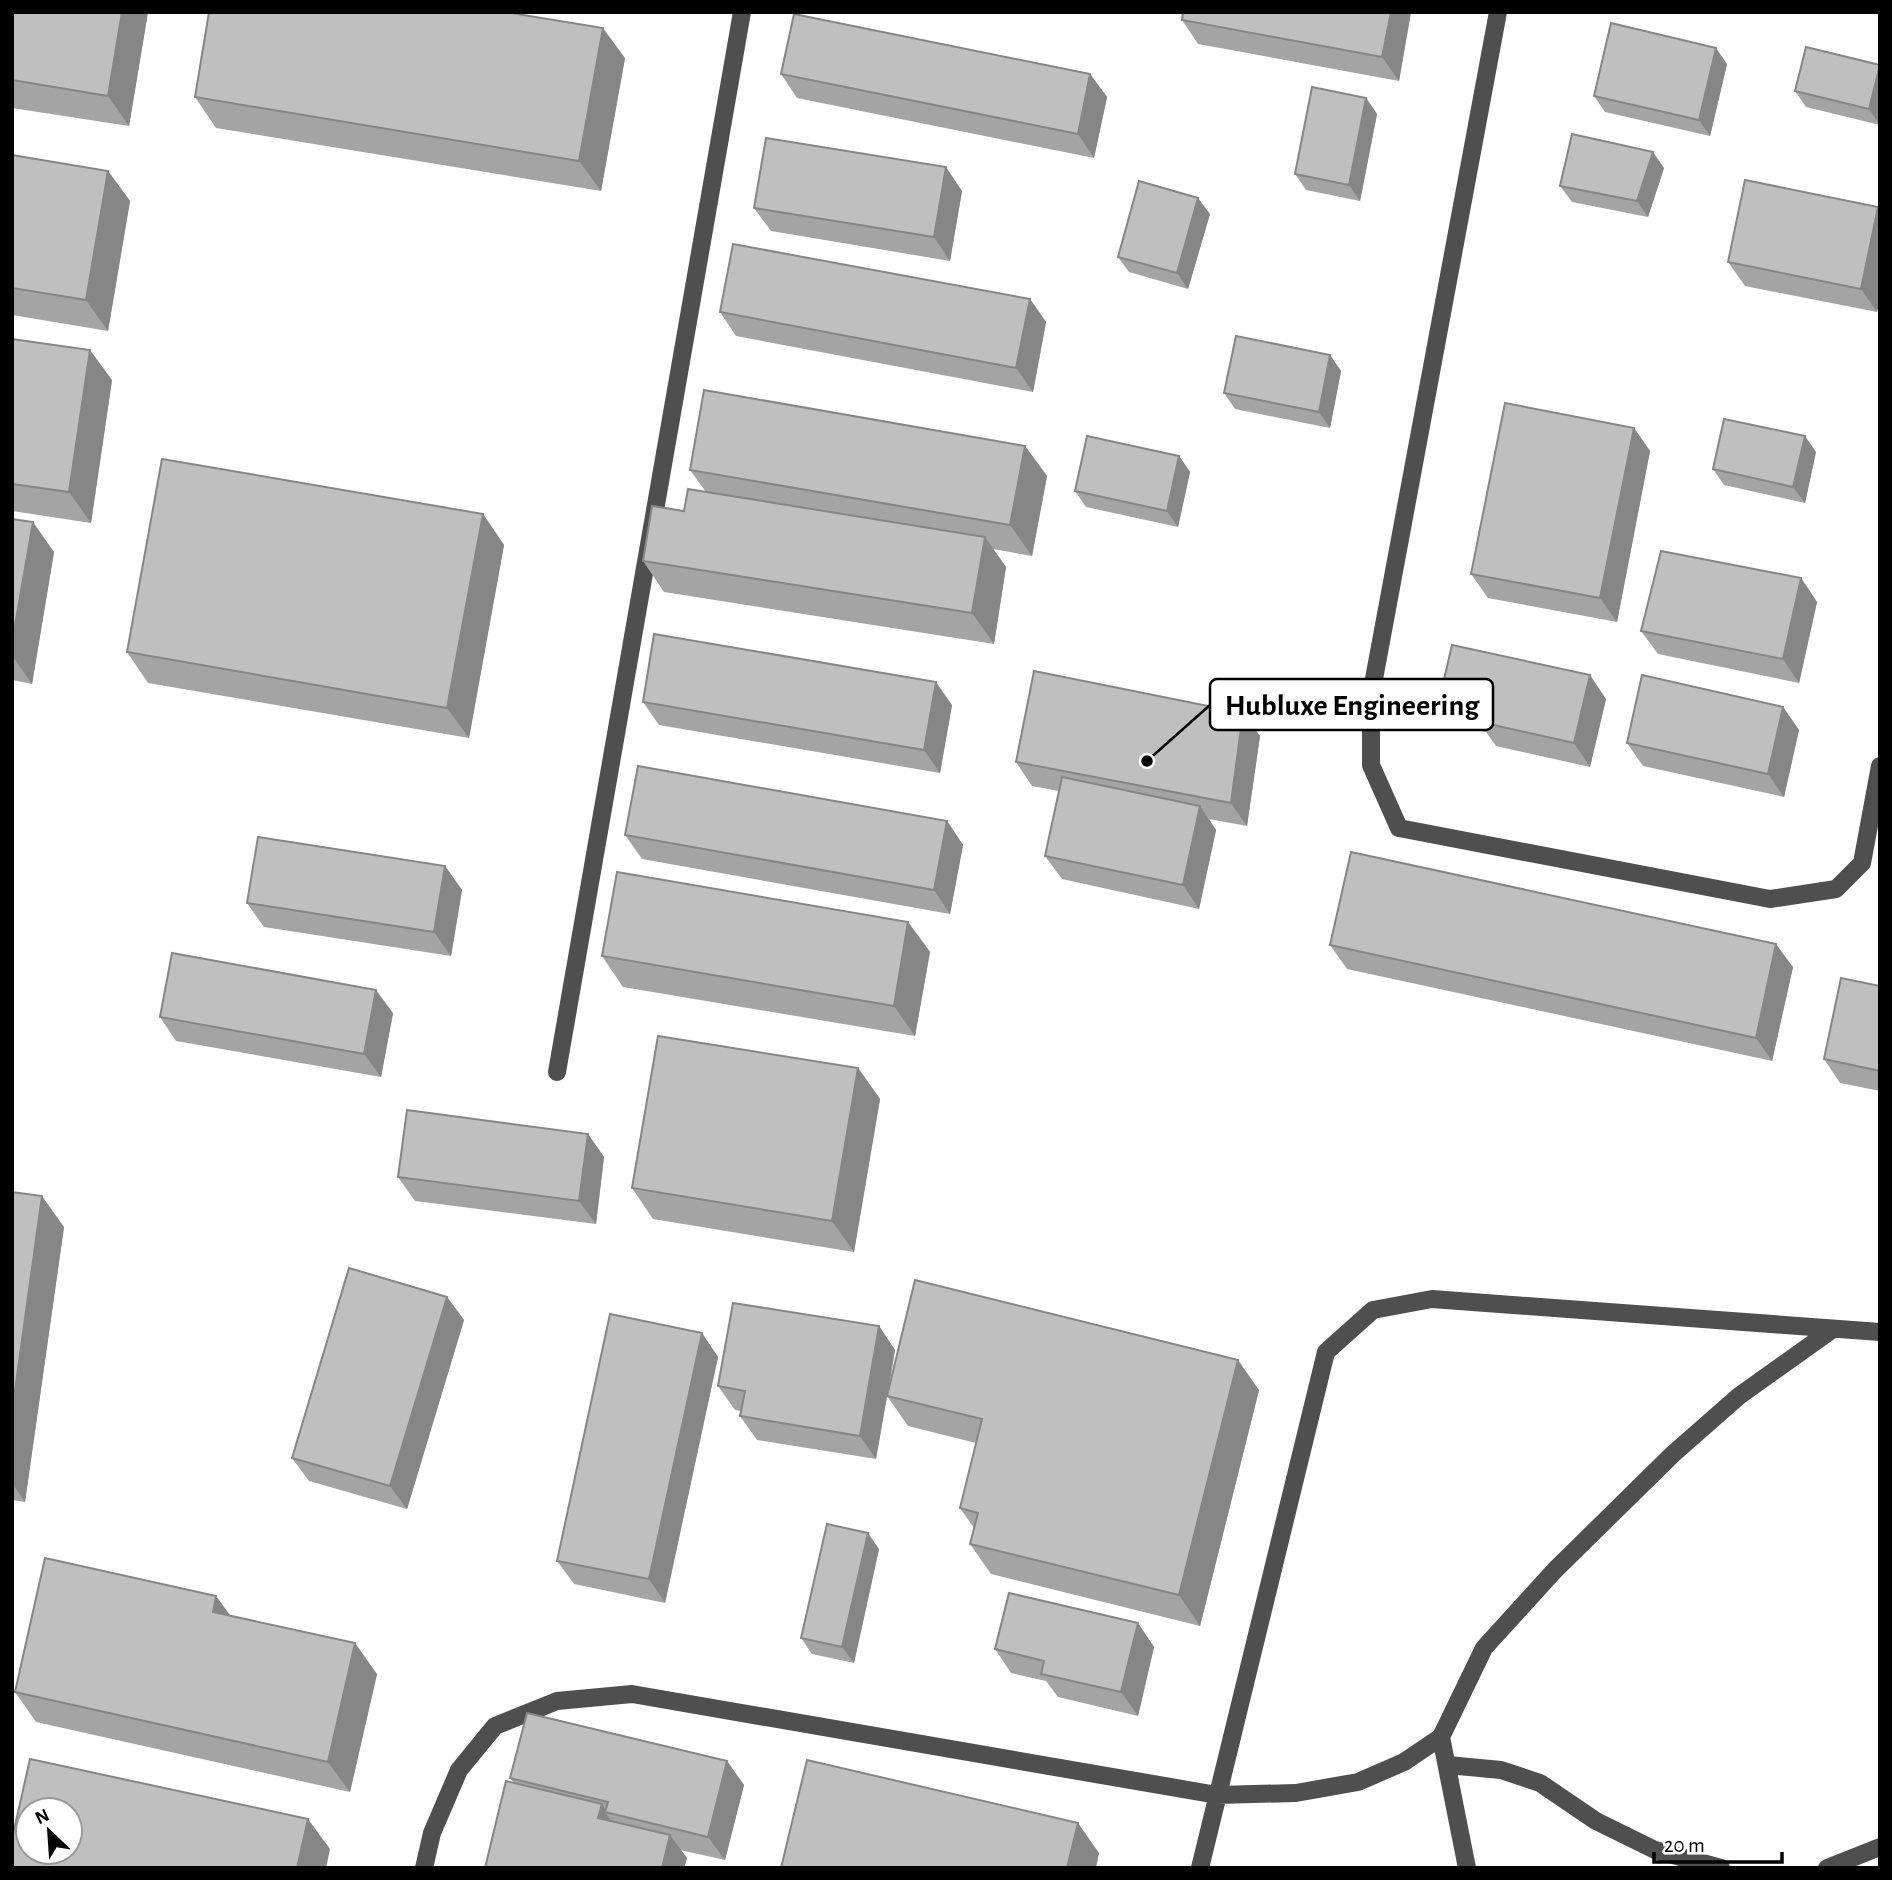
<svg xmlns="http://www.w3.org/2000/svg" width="1892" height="1880" font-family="'Alegreya Sans',sans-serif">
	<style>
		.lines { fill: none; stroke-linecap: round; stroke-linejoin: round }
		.minor { stroke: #4f4f4f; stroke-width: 18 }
		.wall { fill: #a4a4a4 }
		.shaded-wall { fill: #868686 }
		.building { fill: #bfbfbf; stroke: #868686; stroke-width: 2; fill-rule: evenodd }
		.leader { fill: none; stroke: #000; stroke-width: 2.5 }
		.callout-dot { fill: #000; stroke: #fff; stroke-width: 2.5 }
		.callout { fill: #fff; stroke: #000; stroke-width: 2.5 }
		.callout-label { font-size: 30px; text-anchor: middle; font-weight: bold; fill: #000 }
	</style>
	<rect width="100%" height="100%" fill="#fff"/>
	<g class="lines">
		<path class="minor" d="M1498,12l-127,683v70l28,63 371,71 66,-10 26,-26 18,-97
			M557,1072l185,-1060
			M1441,1737l26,131
			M1448,1765l53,5 39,13 56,38 59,29 66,18
			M424,1868l8,-35 27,-63 36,-44 62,-25 75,-7 585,101 79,-2 62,-11 46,-20 37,-25 43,-89 71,-78 118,-116 66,-58 94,-67
			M1200,1868l126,-516 47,-42 59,-11 448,33
			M1827,1868l53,-21"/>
	</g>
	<path class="wall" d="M12,12h136l-19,114 -117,-18z
		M1183,12h228l-12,69 -201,-37 -16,-24z
		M625,58l-24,133 -385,-63 -21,-31z
		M1727,64l-17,72 -105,-24 -11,-16z
		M1880,65v60l-74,-18 -11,-16z
		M781,74h309l17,23 -13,61 -297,-60z
		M1366,98l11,16 -17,87 -54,-11 -11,-16z
		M12,155l96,16 22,30 -22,130 -96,-16z
		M1664,168l-16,49 -76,-15 -12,-16z
		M962,191l-12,70 -179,-30 -17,-23z
		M1878,207l-1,105 -132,-26 -17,-24z
		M1210,214l-22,75 -59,-17 -11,-15z
		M1030,299l16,23 -13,70 -297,-56 -16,-24z
		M12,339l100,41 -21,143 -79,-12z
		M1330,355l11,16 -11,57 -95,-19 -11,-16z
		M1634,428l16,23 -33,171 -129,-24 -17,-24z
		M1025,446l22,30 -15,80 -39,-7 13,18 -12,77 -330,-52 -21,-31 41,-50 22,-19 -16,-22z
		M1816,452l-11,51 -81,-18 -11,-16z
		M1179,456l11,16 -12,55 -92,-20 -11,-16z
		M483,514l21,31 -35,193 -321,-55 -21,-31z
		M12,519l42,33 -22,132 -20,-4z
		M1801,578l16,24 -18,81 -141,-29 -17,-23z
		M1606,699l-16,68 -94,-21 -10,-14 -30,-7 -17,-24z
		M643,702l309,3 -12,68 -281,-48z
		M1783,707l16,23 -15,67 -141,-31 -16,-23z
		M1243,713l17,23 -13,90 -38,-7 7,11 -17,79 -137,-30 -17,-23 14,-65 -27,-5 -16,-24z
		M947,821l16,24 -13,69 -308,-55 -17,-24z
		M445,866l17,24 -11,66 -187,-29 -17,-24z
		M908,922l22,30 -15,84 -292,-49 -21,-31z
		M1330,945l463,22 -21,94 -425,-92z
		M1880,986v105l-40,-8 -16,-24z
		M393,1013l-12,64 -205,-36 -16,-24z
		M858,1068l22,31 -26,153 -201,-33 -21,-31z
		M588,1134l16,23 -8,67 -181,-23 -17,-24z
		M12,1192l52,35 -39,275 -13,-2z
		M447,1297l17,23 -57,189 -98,-28 -17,-23z
		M879,1326l16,24 -7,44 371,-4 -59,236 -209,-52 -21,-30 4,-16 -14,-20 16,-65 -68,-17 -21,-30 -11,63 -119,-19 -17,-24 1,-5 -6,-1 -17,-24z
		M702,1333l16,24 -53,246 -91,-19 -17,-23z
		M879,1549l-25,114 -42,-9 -11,-16z
		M216,1596l14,19 147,59 -27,118 -314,-70 -21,-30z
		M1138,1623l16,24 -16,69 -80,-19 -12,-16 -35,-8 -16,-24z
		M727,1761l17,24 -19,75 -45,-10 7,8 -3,10h-199l29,-85 -4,-5z"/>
	<path class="shaded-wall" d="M122,12h26l-19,114 -21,-30z
		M1391,12h20l-12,69 -17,-24z
		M603,28l22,30 -24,133 -22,-30z
		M1716,48l11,16 -17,72 -11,-16z
		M1880,65v60l-11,-16z
		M1090,74l17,23 -13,61 -16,-24z
		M1366,98l11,16 -17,87 -11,-16z
		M1653,152l11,16 -16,49 -11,-16z
		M946,167l16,24 -12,70 -16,-24z
		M108,171l22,30 -22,130 -22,-31z
		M1198,198l12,16 -22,75 -11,-16z
		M1878,207l2,2v92l-3,11 -16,-23z
		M1030,299l16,23 -13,70 -17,-24z
		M90,350l22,30 -21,143 -22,-31z
		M1330,355l11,16 -11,57 -11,-16z
		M1634,428l16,23 -33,171 -17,-24z
		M1805,436l11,16 -11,51 -12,-16z
		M1025,446l22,30 -15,80 -22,-31z
		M1179,456l11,16 -12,55 -11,-16z
		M483,514l21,31 -35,193 -22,-30z
		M33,522l21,30 -22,132 -20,-29v-12z
		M985,537l21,30 -12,77 -22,-31z
		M1801,578l16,24 -18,81 -16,-24z
		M1590,675l16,24 -16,68 -16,-24z
		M936,682l16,23 -12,68 -16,-23z
		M1783,707l16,23 -15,67 -16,-23z
		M1243,713l17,23 -13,90 -16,-23z
		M1200,806l16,24 -17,79 -16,-24z
		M947,821l16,24 -13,69 -16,-24z
		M445,866l17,24 -11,66 -17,-24z
		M908,922l22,30 -15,84 -21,-30z
		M1776,944l17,23 -21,94 -16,-23z
		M376,990l17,23 -12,64 -17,-23z
		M858,1068l22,31 -26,153 -22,-31z
		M588,1134l16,23 -8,67 -17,-23z
		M42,1196l22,31 -39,275 -13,-19v-71z
		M447,1297l17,23 -57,189 -17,-23z
		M879,1326l16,24 -19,109 -16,-23z
		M702,1333l16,24 -53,246 -16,-24z
		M1238,1360l21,30 -59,236 -21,-31z
		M868,1533l11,16 -25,114 -12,-16z
		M216,1596l22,31 -25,-15z
		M1138,1623l16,24 -16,69 -17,-24z
		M355,1643l22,31 -27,118 -22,-30z
		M727,1761l17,24 -19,75 -17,-23z
		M602,1804l6,9 -3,-1 12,17 -19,-11z
		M308,1819l22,30 -4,19h-29z
		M1078,1823l21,30 -3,15h-29z
		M670,1835l17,23 -3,10h-22z"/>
	<path class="building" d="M12,12h110l-14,84 -96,-16z
		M209,12h296l98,16 -24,133 -384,-64z
		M1183,12h208l-9,45 -200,-37z
		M794,14l296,60 -12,60 -297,-60z
		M1611,23l105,25 -17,72 -105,-24z
		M1806,47l74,18 -11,44 -74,-18z
		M1312,87l54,11 -17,87 -54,-11z
		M1572,134l81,18 -16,49 -77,-15z
		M766,138l180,29 -12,70 -180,-29z
		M12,155l96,16 -22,129 -74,-12z
		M1745,180l133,27 -17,82 -133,-27z
		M1139,181l59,17 -21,75 -59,-16z
		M733,244l297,55 -14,69 -296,-56z
		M1236,336l94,19 -11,57 -95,-19z
		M12,339l78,11 -21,142 -57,-8z
		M704,390l321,56 -15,79 -320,-55z
		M1505,403l129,25 -34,170 -129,-24z
		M1724,419l81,17 -12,51 -80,-18z
		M1087,436l92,20 -12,55 -92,-20z
		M162,459l321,55 -36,194 -320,-56z
		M688,489l297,48 -13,76 -329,-52 9,-55 32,5z
		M12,519l21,3 -21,121z
		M1661,551l140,27 -18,81 -142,-28z
		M654,634l282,48 -12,68 -281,-48z
		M1452,645l138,30 -16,68 -94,-21 3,-11 -44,-10z
		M1034,671l209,42 -12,90 -215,-41z
		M1642,675l141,32 -15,67 -141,-31z
		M638,766l309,55 -13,69 -309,-55z
		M1062,777l138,29 -17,79 -138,-29z
		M258,837l187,29 -11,66 -187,-29z
		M1351,852l425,92 -20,94 -426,-93z
		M617,872l291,50 -14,84 -292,-50z
		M172,953l204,37 -12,64 -204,-37z
		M1841,978l39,8v85l-56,-12z
		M658,1036l200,32 -26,153 -200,-33z
		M407,1110l181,24 -9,67 -181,-24z
		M12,1192l30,4 -30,216z
		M349,1268l98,29 -57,189 -98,-28z
		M915,1280l323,80 -59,235 -209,-51 8,-31 -18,-5 22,-89 -95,-23z
		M733,1303l146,23 -19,110 -120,-20 5,-25 -27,-5z
		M610,1314l92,19 -53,246 -92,-18z
		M827,1524l41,9 -26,114 -41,-9z
		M45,1558l171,38 -3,16 142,31 -27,119 -313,-70z
		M1009,1593l129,30 -17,69 -80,-18 3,-13 -49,-12z
		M527,1713l200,48 -19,76 -103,-25 3,-10 -98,-24z
		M30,1759l278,60 -11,49h-285v-29zM28,1810h42v42h-42z
		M807,1760l271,63 -11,45h-286z
		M506,1781l96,23 -4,14 72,17 -8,33h-177z"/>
	<path class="leader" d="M1147 761L1210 705"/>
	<circle class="callout-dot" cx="1147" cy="761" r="7"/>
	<rect class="callout" x="1210" y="679" width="283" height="51" rx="7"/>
	<g class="callout-label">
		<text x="1352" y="715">Hubluxe Engineering</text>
	</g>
	<rect width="1892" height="1880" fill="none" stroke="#000000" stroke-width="28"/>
	<g transform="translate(49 1831) rotate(335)"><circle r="33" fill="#ffffff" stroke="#999999" stroke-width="2"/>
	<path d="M0-5L12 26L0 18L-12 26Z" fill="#000000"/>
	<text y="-10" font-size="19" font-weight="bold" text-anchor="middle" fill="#000000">N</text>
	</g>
	<path d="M1654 1852v10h128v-10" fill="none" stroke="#000000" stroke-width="3.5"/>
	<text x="1664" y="1852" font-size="21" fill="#000000" stroke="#ffffff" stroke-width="5" paint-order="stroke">20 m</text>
</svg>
